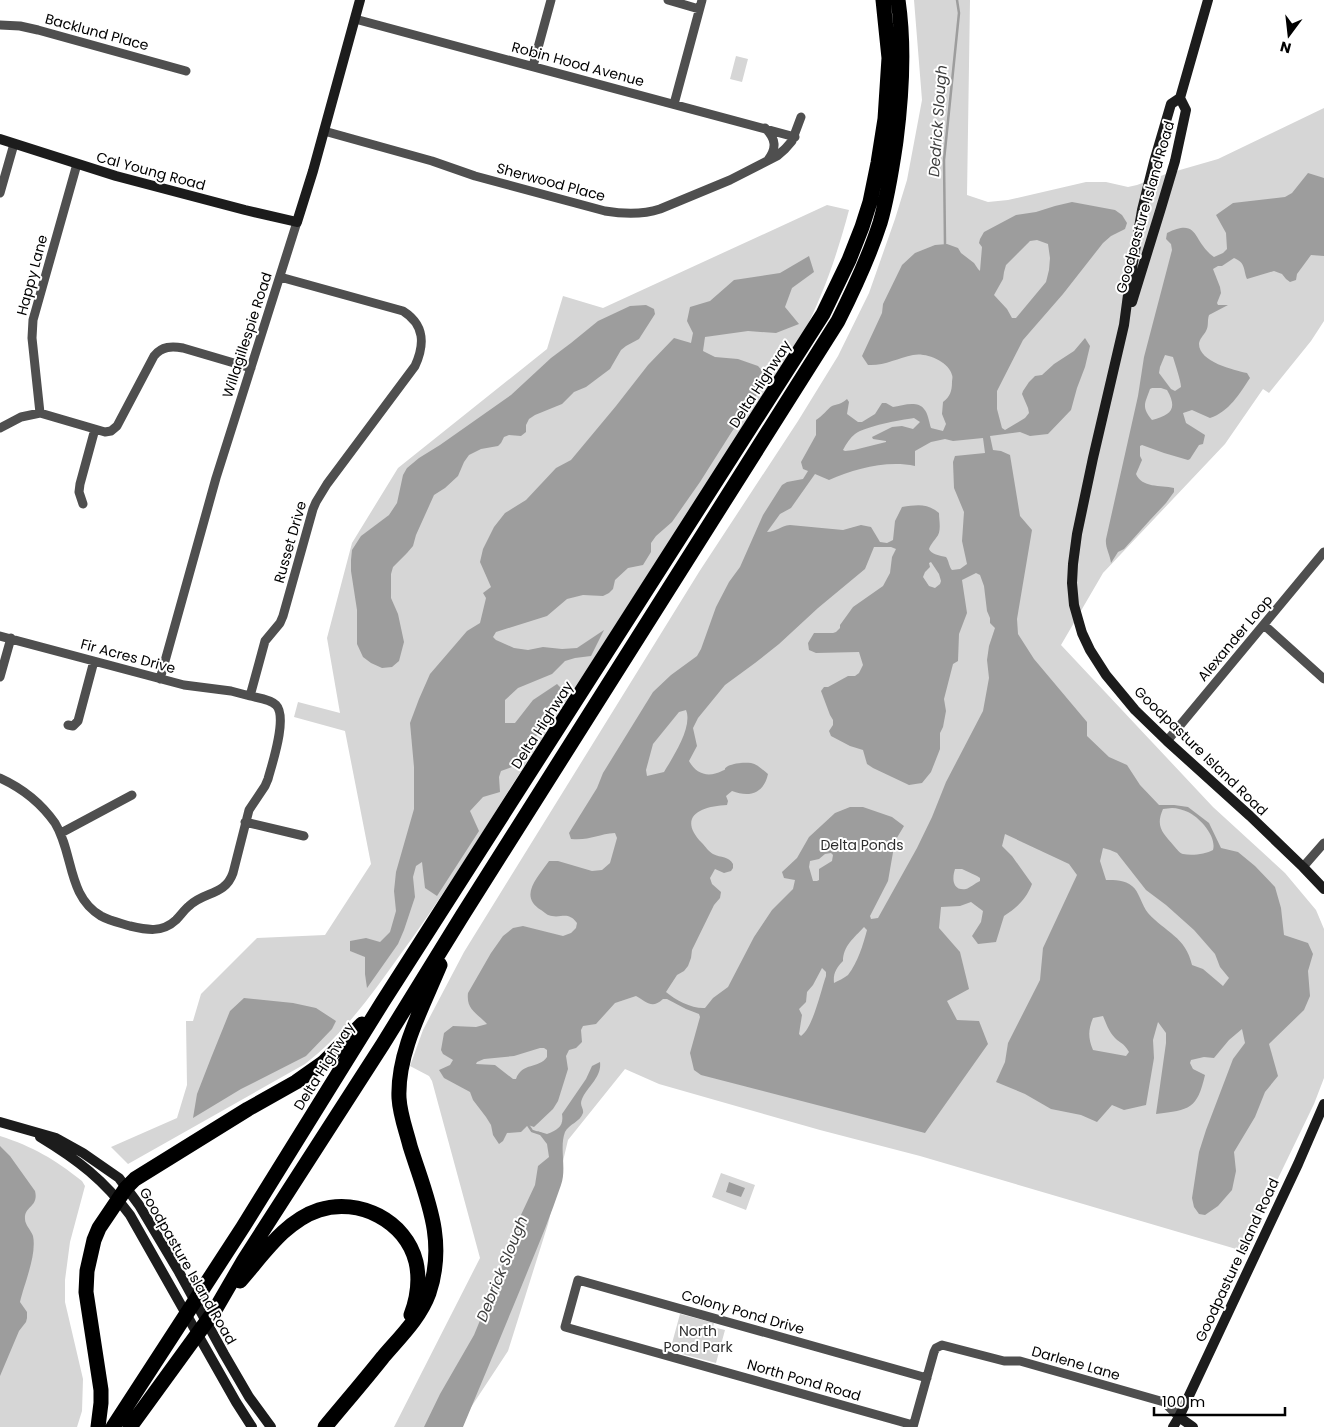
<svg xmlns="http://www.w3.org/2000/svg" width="1324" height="1427" font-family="Poppins,sans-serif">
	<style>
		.green { fill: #d6d6d6 }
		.water { fill: #9d9d9d; fill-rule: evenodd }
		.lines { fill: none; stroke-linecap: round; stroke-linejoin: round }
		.stream { stroke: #9d9d9d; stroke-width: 2.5 }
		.street { stroke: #4f4f4f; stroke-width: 9 }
		.secondary { stroke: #1c1c1c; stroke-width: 10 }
		.highway { stroke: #000; stroke-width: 15 }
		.labels { text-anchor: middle; stroke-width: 4; stroke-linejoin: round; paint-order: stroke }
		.street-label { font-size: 14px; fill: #000; stroke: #fff }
		.park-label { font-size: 14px; fill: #2d2d2d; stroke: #fff }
		.water-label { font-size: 15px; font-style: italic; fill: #3e3e3e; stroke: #fff }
	</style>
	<rect width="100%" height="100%" fill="#fff"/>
	<path class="green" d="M914,0h56l-3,195 21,7 20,-2 78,-18h20l22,5 9,-2 29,-11 52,-15 106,-51v213l-13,20 -42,52 -6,-4 -38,55 -122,129 -42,72 152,162 72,66 31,37 8,19v149l-10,26 -71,147 -323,-95 -100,-26 -161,-46 -34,-15 -57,71 -20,84 -40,127 -50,76h-64l86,-169 -48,-177 -3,-5 -19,-10 13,-36 41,-78 235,-380 99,-151 40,-65 31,-63 26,-74 12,-39 15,-80z
		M736,56l12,3 -6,23 -12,-3z
		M827,205l22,5c-12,45 -25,83 -46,124l-294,456c-35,56 -70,112 -109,165 -28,39 -56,79 -95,109l-177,100 -17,-17 66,-29 10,-33 -1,-64h7l8,-27 56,-56 68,-3 46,-71 -26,-133 -51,-14 4,-15 42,11 -13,-75 25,-95 46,-75 149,-119 16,-53 40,12z
		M0,1136c34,11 54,23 82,45l3,5 -15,56 -5,38v22l18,77 -1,32 -5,16h-77z
		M721,1173l34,12 -9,25 -34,-13z
		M680,1314l34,9 -1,4 12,3 -9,33 -34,-9 1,-3 -12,-4z"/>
	<path class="water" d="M1308,173l16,5v78l-13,-1 -14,19 -1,6 -6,2 -4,-3 -4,-5 -8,-3 -27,8c-4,-10 -1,-16 -13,-21l-12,8h-4l-5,3 7,18 1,6 -4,10 1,2h10l-19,10c-2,6 0,11 -3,16 -2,4 -7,8 -7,13 0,18 35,26 48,29l3,5c-10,15 -21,34 -40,40l-18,-8 -9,3 3,10 19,12 -2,9 -4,1 -9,14 -2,1 -24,-7 -22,-8 -2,1v10l2,4 -6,14c6,14 24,11 38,14v4l-8,11 -16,17 -26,29 -6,3 -7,11c-1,-9 -6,-15 -5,-24l32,-143 6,-39 28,-107 -1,-6 -5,-5 1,-6c33,-16 25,9 47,24l9,-4 4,-4 -1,-16 -10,-18 17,-12 52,-6 7,-4zM1165,355l8,2c2,7 8,24 8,30l-6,4 -4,-2 -12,-16 1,-6zM1152,388h9l6,2c11,19 4,25 -15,30 -11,-14 -7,-16 -2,-31z
		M1072,202l43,8 7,5 5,8 -2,6 -14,7 -8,7 -40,51 -40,46 -26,51v18l5,19 3,2 20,-12 4,-5 -1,-5 -6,-14 1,-3 6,-9 6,-6 7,-1 12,-11 20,-13 11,-13 5,8 -5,21 -8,21 -6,22 -23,24 -18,2 -10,-4 -30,4 3,14 8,1 9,4 10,61 12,14 -15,89 1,15 16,25 53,63v14l22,21 18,8 13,20 19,20h15l14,2 21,16 12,25 17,4 17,14 20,21 6,21 3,27 24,8 5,11 -5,17 2,25 -6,14 -35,34 9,32 -13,16 -10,25 -21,35 2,19 -4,19 -14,16 -13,9 -6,-1 -5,-7 -2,-9 7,-46 7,-22 27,-71 12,-16 -3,-14 -13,11 -15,18 -10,-1 -13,3 -1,3 3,6 12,6c-8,34 -15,35 -49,39l10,-71v-10l-8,-11 -5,18 1,18 -8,47 -22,5 -12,-5 -15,17 -16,-7 -30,-6 -26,-15 -29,-12 9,-20 3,-19 32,-63 3,-32 34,-73 -8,-11 -64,-30 -3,12 10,10 20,28c-6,15 -14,23 -28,32l-8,26 -18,2 -6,-8 9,-14 2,-11 -12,-9 -11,4 -19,1 -2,21 21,24 9,37 -22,12 10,19 22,1 9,23 -63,89 -224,-58 -7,-5 -4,-17 10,-36 -1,-3 -13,-5 -19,-10h-4c-11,10 -15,4 -27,-3l-21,7 -19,21 -13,2 -2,4 1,12 -6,6 -7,2 -3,6 2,13 -10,32 -5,8 -19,18 -6,-2 -7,7 -14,1 -4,8 -4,3 -6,-9 -2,-10 -5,-8 -13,-17 -3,-8 -26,-14 -5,-8 11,-5 3,-5 -10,-6 -2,-4 3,-17 9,-7 23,1 11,-3c-10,-11 -21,-14 -19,-31l23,-40 12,-17 10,-8 10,-2 40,10 8,-3 5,-5 1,-5c-9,-12 -15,-5 -25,-7 -4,0 -8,-4 -11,-6 -23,-14 -3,-33 8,-49h9l34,10 10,-1 8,-7 7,-25 -2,-5c-17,1 -26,8 -44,6l-2,-6 28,-45 6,-15 50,-81 18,-17 26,-19 4,-7 15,-42 13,-25 11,-15 23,-52 19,-30 5,-3 16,-3 5,-8 -5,-2 -2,-7 15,-27v-15c7,-4 11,-11 16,-14 6,-2 9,-2 15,-7l2,3 -2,12 11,8h4l13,-8 7,-11h4l7,4c9,-1 24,-7 31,2 4,4 5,13 7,19l12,3 3,-7 -4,-10 1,-12c7,-5 9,-11 9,-20 0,-2 1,-5 0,-7 -3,-14 -27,-23 -39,-20 -15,3 -29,11 -45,10l-6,-9 20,-43 1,-9 19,-39 13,-12 20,-8 12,-1 11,4 3,5 13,10 4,6 2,2 2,-24 -3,-4 1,-4 4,-7 32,-17 20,-3 19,-6zM1037,240l11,4 2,14 -1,12 -3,12 -30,36h-4l-5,-9 -13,-14 9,-16 1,-7 2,-7 24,-24zM914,418l6,4 -7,7 -11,-3 -10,1 -20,10 1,2 13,2v1l-32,8 -9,1 -2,-1c3,-6 7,-12 12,-16 11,-8 45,-14 59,-16zM983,438l2,15 -30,3 -2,6 1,26 10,24 -2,29 5,23 -7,5 -8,1c-3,-3 -3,-9 -6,-13 -6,-1 -15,-3 -17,-8 2,-5 4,-7 7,-11 6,-6 3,-17 3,-25 -12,-10 -22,-8 -37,-6l-7,14 -2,19 -6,3 -7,-1 -9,-15 -10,-2 -18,5 -53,-5c-10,1 -14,7 -23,7l13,-18 11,-6 24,-34 14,6c26,-11 57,-20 86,-14v-15l16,-9 14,-3 8,2zM874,547h17l5,2 -4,8 -2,16 -7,13 -30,21 -13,18v3l-4,4 -3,1h-19l-6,10 1,7 7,3 43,-1 4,13 -4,8 -4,3h-7l-20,11h-4l-3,4 9,24 3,5v5l-4,6 2,5 19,10 13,4 4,14 6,4 36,17 13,-2 9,-11 9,-23v-16l3,-6 3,-16 -2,-12 9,-35 5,-3 1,-27 8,-21 -5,-33 14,-7 4,2 4,11 3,25 3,7v5l5,5 -6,18 -2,14 2,18 -6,33 -37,71 -14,35 -15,31 -39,70 -7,1 -1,-3 18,-35 7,-40 9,-15 -12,-9 -29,-10h-13l-15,6 -26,24 -12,21 -15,14 2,6 11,2 -2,9 -21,21 -18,27 -26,50 -15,11 -8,10c-12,1 -30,-8 -39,-16l11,-17 7,-4 4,-5 3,-8 1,-8 22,-45 6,-7 1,-6 -9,-8 -2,-6 5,-9 9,4 7,-2 2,-3v-4c-4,-8 -12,-6 -20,-10 -4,-2 -8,-8 -11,-11 -26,-27 0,-37 25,-38l1,-4 -2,-5 6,-5c18,7 32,2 36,-17 -5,-4 -11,-10 -17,-11 -6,-1 -17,0 -23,3 -6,4 0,2 -6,5 -14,7 -26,3 -33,-10l8,-15 -4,-18 5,-10 27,-33 30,-22 24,-19 39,-36 47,-39zM931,562l8,12 2,7 -1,3 -5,4 -6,-2 -6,-9 2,-5 5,-5 -1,-4zM686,710c7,17 -13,47 -22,62l-17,4 -1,-6 7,-26 26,-32zM1172,808c5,0 11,2 16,4 11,5 29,24 25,38 -7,4 -21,6 -30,4 -4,-1 -6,-5 -9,-8 -11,-13 -19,-19 -11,-37zM1103,848l7,2 7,3 29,37 20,15 28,25 21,24 5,13 9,11 -6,8 -20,-17 -11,-4c-6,-28 -27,-33 -44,-52 -6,-7 -9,-22 -16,-27 -7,-6 -17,-6 -26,-6l-6,-19zM831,853l2,2 -1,6 -13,8v11l-2,1h-4l-4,-14 1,-6 9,-2 6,-5zM955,869h7l15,7 3,2v3c-5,2 -10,7 -14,8 -14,2 -14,-11 -11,-20zM864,927l3,3c-4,15 -9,32 -19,45 -4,3 -10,6 -14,8 -1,-9 2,-15 9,-22 0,-15 11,-23 21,-34zM822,968l4,4v4c-5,14 -13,52 -25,60l-2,-2 3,-19 -3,-6 7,-7 1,-10 6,-7zM1103,1016c3,7 6,16 12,22 6,6 8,4 14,14l-3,4 -33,-6c-5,-12 -5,-20 0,-32zM540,1048h4l3,2v7c-8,12 -25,5 -31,22h-3l-18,-14 -19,-1 1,-2 7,-3 30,-3z
		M809,256l5,16 -22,16 -7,19 14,17 -23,9 -28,-2 -43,6 -2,14 12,6 23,2 20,7 7,8 -7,19 -27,40 -31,49 -28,40 -16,14 -5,7v9l-8,13 -15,3 -13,12 -2,9 -4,4 -6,3 -20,-1 -16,4 -20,17 -51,16 -3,5 3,3 18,8 14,2 15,-3 19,2 15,-1 27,-18 -13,26 -16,2 -10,3 -13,13 -34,14 -13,12v23h10l18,-23 24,-16 7,7 -22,38 -30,38 -11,4 -2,6 1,15 -17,5 -13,14 9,20 -42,65 -12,-8 -3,-26 -6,4 -3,11 2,20 -11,33 -6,14 -31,44 -2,-14v-17l-15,-6v-10l16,-3 14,4 10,-10 6,-21 -2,-20 2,-19 18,-63v-42l-4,-44 9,-24 11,-25 37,-43 13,-8 6,-25 -3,-5 8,-6 -11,-25 3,-13 11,-22 11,-14 21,-13 30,-32 15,-8 45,-54 32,-41 26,-27 17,5 2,-10 -6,-12 3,-14 20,-6 24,-21 46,-7z
		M646,305l8,4 1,5 -16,25 -13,7 -5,4 -11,19 -24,18 -12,5 -12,12 -27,11 -6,4 -3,6v7l-5,4 -12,-1 -5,2 -3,6 -3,3 -17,3 -12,6 -5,7 -6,14 -13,12 -11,7 -18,40 -3,11 -6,7 -14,14 -2,7v24l7,16 6,28 -5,19 -7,6 -10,1 -11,-5 -8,-6 -6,-13v-34l-6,-39v-11l1,-10 9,-14 28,-21 8,-12 6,-28 4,-7 12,-10 21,-13 71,-50 40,-37 20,-15 27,-22 32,-15z
		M244,998l49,5 23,5 20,13 -4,8 -26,27 -65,33 -48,29 4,-24 14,-36 19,-47z
		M600,1062c2,15 -13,25 -18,37 -3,7 2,9 1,14 -3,9 -14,11 -18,19 -6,16 2,36 -4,53 -12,36 -27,70 -41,105 -19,46 -38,92 -57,137h-39l16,-33 34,-59 26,-63 12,-38 23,-49 3,-19 11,-9 -2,-13 -10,-13 10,3c11,-4 17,-8 15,-20l24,-35 6,-13z
		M0,1146l10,10 25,35c4,16 -11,15 -10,28 0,6 6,11 8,17 4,19 -9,48 -13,66l7,10v6l-1,4 -7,9 -19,45z
		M729,1182l16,6 -4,9 -15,-5z"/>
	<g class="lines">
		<path class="stream" d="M945,244l-1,-84 15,-147 -2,-13
			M528,1125l4,6 9,3"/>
		<path class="street" d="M668,0l31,9
			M355,19l440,118
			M0,25l20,1 18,4 148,41
			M533,66l18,-66
			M674,104l28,-104
			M765,128c11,11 12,20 3,32
			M324,131l108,30 43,15 130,35c18,3 37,4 55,-2l70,-29 47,-24 8,-7 7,-8 9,-24
			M0,193l14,-49
			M40,413l65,19 6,-1 6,-5 37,-70c8,-10 18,-10 29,-8l68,20
			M0,428l21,-11 19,-4 -8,-75 1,-18 44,-156
			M83,504l-4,-12 1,-8 15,-55
			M1264,625l60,54
			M0,636l184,49 47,6 19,5
			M0,677l11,-39
			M160,679l56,-201 81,-256
			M68,725l5,1 5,-5 16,-60
			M1167,741l157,-189
			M0,778c22,10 41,25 55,45 19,31 12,73 46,93 9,5 19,7 29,10 17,4 32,7 46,-6 5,-5 8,-10 13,-14 15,-15 36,-10 44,-33l16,-63 16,-24 3,-7c4,-15 20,-62 8,-74 -6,-6 -18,-7 -26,-9l15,-55 15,-18 3,-7 30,-107 3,-7 11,-18 88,-118c10,-22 10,-41 -12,-55l-123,-34
			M245,822l59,14
			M61,833l71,-38
			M1303,867l21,-24
			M913,1425l-348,-98 13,-47 349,98
			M913,1427l21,-75 2,-4 6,-3 62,16h16l144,41 15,15"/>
		<path class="secondary" d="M1208,0l-28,98 -9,6 -17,58 -12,48 -12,70 -6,45 -31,133 -16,76 -4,30 -1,19 2,22 8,28 8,17 16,25 29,35 32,31 83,75 53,51 21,22
			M0,139l116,37 129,34 52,12 16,-51 47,-171
			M1132,302l29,-94 14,-47 11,-51 -6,-12
			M0,1122l56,16 27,15 36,25 20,27 40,67 45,82 25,43 22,30
			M40,1137c38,23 64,43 90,78l106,187 16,25
			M1179,1417l14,10
			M1173,1427l6,-10 119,-253 26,-60"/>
		<path class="highway" d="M240,1281c23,-26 45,-60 79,-71 40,-13 87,11 97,52 4,18 1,37 -5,53
			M98,1427l3,-24v-13l-15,-98 1,-21 7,-31 5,-12 27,-40 9,-9 113,-70 48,-27 27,-19 39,-39
			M113,1427l130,-200 139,-224 441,-689 26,-54 13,-33 8,-25 8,-39 7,-44 4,-61 -6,-58
			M130,1427l85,-117 29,-50 139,-216 79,-128 376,-595c16,-32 31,-64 42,-98 8,-27 12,-55 16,-82 6,-47 9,-94 2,-141
			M325,1427c19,-23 39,-46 58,-70 17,-20 37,-39 46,-64 18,-54 -3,-96 -19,-147 -4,-16 -10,-31 -11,-48 -2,-45 24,-92 41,-133"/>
	</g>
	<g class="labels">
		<g class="street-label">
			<text transform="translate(97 32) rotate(15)" y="5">Backlund Place</text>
			<text transform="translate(578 64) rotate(15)" y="5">Robin Hood Avenue</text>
			<text transform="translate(151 171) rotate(15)" y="5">Cal Young Road</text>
			<text transform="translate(551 182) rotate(15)" y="5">Sherwood Place</text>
			<text transform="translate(1145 207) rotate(-74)" y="5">Goodpasture Island Road</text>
			<text transform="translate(32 275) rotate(-75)" y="5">Happy Lane</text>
			<text transform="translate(247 335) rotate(-72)" y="5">Willagillespie Road</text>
			<text transform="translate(760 384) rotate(-57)" y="5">Delta Highway</text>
			<text transform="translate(290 542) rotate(-74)" y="5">Russet Drive</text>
			<text transform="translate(1235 638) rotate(-50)" y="5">Alexander Loop</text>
			<text transform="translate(128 656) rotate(15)" y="5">Fir Acres Drive</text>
			<text transform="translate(542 725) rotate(-57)" y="5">Delta Highway</text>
			<text transform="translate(1201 751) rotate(44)" y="5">Goodpasture Island Road</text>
			<text transform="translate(324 1066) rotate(-58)" y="5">Delta Highway</text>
			<text transform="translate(1237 1260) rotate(-65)" y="5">Goodpasture Island Road</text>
			<text transform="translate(188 1266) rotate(60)" y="5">Goodpasture Island Road</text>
			<text transform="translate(743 1312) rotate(16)" y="5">Colony Pond Drive</text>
			<text transform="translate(1076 1363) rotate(16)" y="5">Darlene Lane</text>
			<text transform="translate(804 1380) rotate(16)" y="5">North Pond Road</text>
		</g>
		<g class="park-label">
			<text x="862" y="850">Delta Ponds</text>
			<text x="698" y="1336">North<tspan x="698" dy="16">Pond Park</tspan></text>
		</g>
		<g class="water-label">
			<text transform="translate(938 121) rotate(-86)" y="5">Dedrick Slough</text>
			<text transform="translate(502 1269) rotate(-68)" y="5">Debrick Slough</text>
		</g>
	</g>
	<g transform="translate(1289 35) rotate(195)" stroke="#ffffff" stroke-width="4" paint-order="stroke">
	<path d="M0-4L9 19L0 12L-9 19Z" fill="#000000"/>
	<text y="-8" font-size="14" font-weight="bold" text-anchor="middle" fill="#000000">N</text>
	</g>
	<path d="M1154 1407v8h131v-8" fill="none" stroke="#000000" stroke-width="2.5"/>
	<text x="1162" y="1407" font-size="15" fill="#000000" stroke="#ffffff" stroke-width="4" paint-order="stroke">100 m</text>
</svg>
